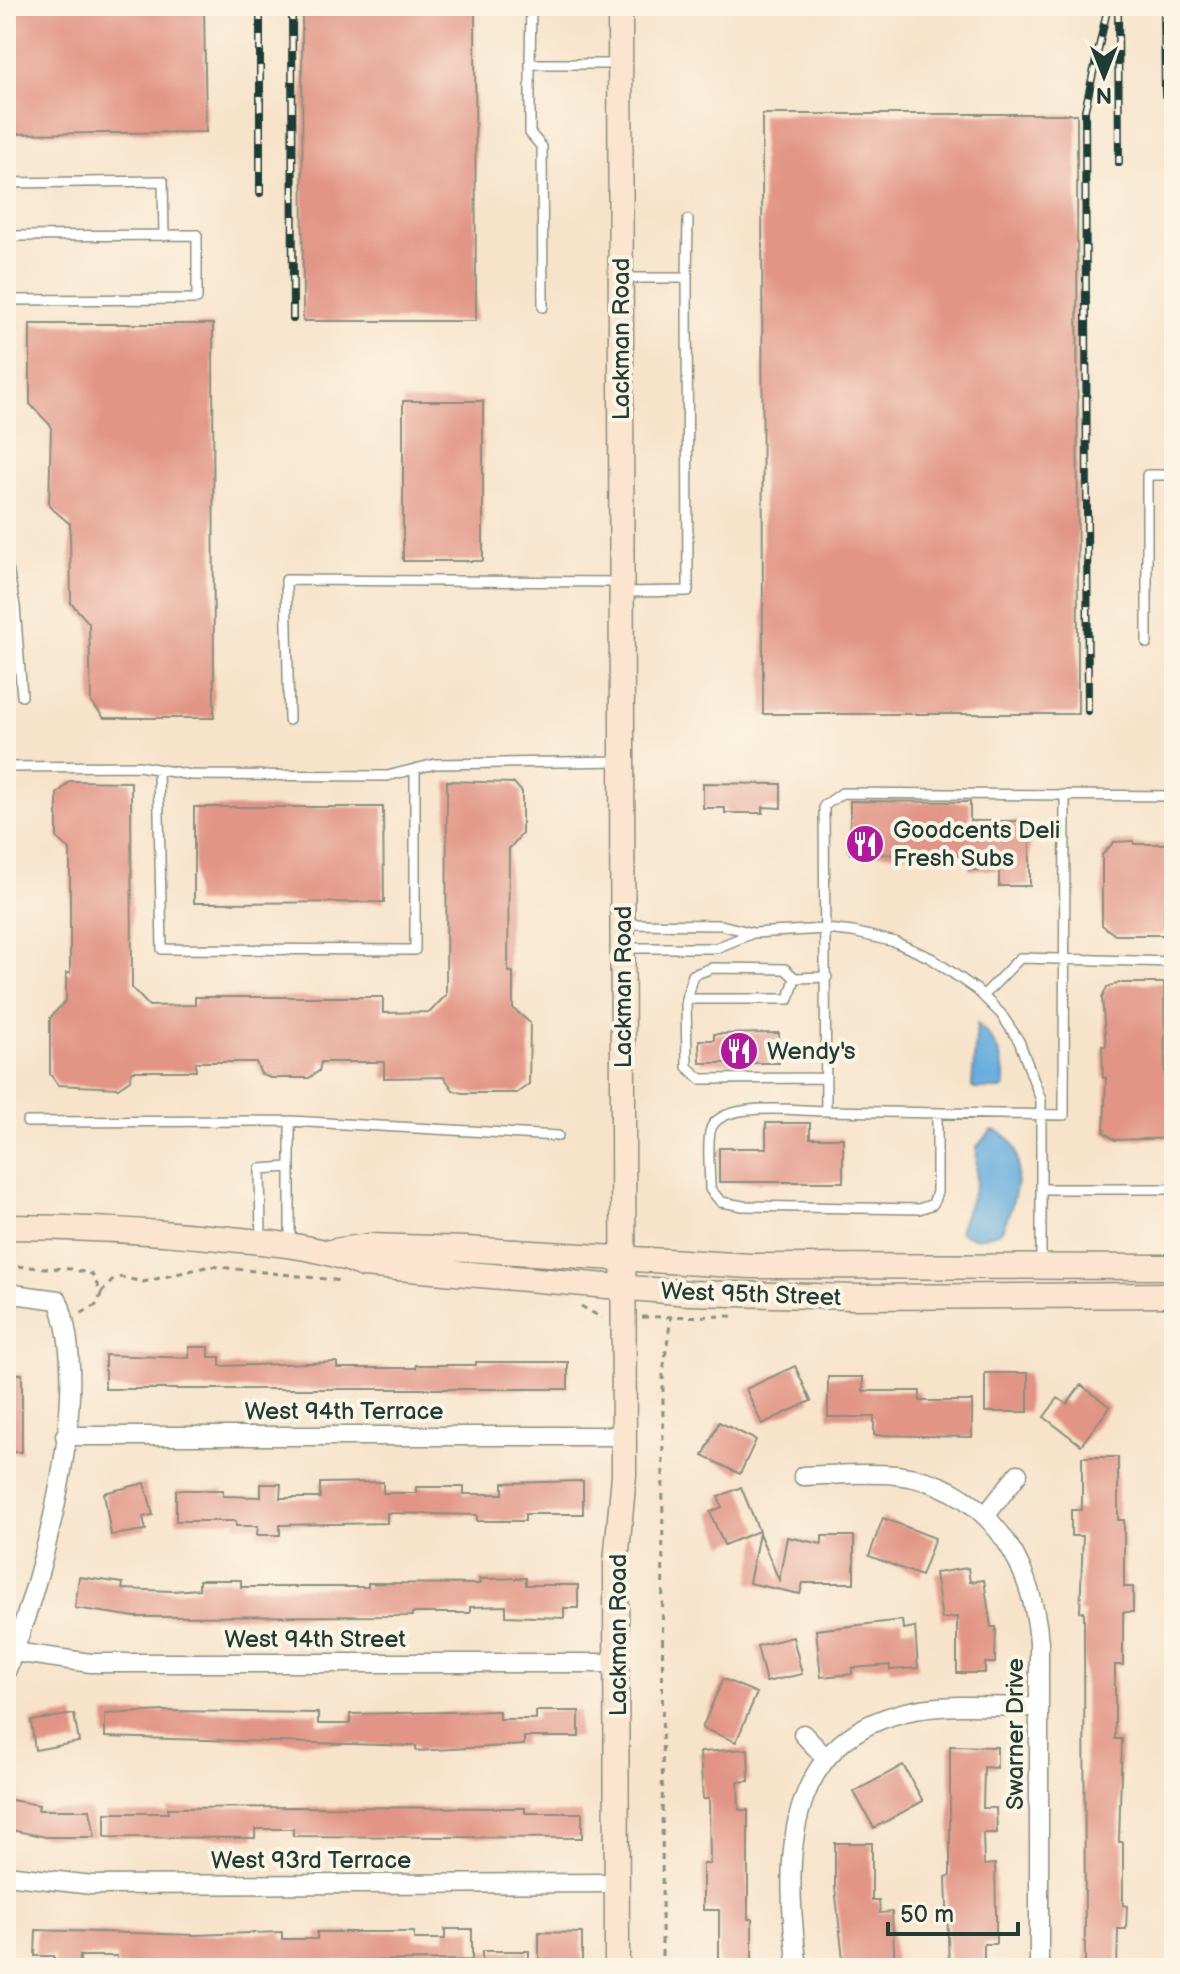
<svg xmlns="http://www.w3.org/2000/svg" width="1180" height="1974" font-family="'Balsamiq Sans',sans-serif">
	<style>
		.water { fill: #67aede; stroke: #437689; stroke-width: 2 }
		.building { fill: #e29586 }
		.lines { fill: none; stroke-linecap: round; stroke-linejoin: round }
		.service-casing { stroke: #8b907f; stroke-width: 12 }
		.minor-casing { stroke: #8b907f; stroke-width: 21 }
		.secondary-casing { stroke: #8b907f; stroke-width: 27 }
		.path { stroke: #8b907f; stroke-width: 3; stroke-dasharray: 6 6; stroke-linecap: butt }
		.service { stroke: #fff; stroke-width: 9 }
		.minor { stroke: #fff; stroke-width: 18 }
		.secondary { stroke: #fbe5cf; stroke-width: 24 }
		.rail-casing { stroke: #1f3d34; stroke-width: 8 }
		.rail { stroke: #fcf5e5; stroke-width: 5; stroke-dasharray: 15; stroke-linecap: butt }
		.labels { text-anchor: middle; stroke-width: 8; stroke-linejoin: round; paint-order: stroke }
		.street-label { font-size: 24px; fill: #1f3d34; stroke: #fcf5e5 }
		.poi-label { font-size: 24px; fill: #1f3d34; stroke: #fcf5e5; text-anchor: start }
	</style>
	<rect width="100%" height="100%" fill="#fcf5e5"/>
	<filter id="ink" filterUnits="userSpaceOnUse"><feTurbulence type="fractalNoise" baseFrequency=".0125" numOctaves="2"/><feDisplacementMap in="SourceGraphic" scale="16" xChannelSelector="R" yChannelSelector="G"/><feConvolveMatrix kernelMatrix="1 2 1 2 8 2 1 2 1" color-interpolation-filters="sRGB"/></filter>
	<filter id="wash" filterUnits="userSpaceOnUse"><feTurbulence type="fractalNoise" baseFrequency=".006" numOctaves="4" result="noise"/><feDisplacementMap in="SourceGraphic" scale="32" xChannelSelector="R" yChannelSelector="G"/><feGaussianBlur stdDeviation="1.8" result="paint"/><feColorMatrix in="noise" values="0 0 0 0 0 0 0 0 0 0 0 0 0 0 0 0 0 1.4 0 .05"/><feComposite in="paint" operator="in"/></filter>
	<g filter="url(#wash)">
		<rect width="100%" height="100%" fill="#f7e3ca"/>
		<path class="water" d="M977,1024c19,15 27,38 28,62l-4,3h-27l-2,-3z
			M992,1130c43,7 22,78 9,101 -15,7 -29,10 -42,0l17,-47 1,-37z"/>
		<g id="blocks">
			<path class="building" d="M6,6h198l2,126 -200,2z
				M302,6h173l1,315h-173z
				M762,114h315l1,600h-315z
				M30,324h183l1,394h-110l-13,-16 -2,-79 -18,-20 -1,-79 -21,-18 2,-80 -21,-22z
				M403,401h80v160h-80z
				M70,781l61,1 1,206 17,18 46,-1v-8h188v16l47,-1 16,-17 1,-214 67,2 8,9v42l-13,15 -1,123h5v36l17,15 -1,61 -12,9h-55l-9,-3 -9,-13 -60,1v-16h-63l-2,9 -10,7h-39l-9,-4 -5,-12h-60v9h-64l-2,9 -12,8 -60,-3 -8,-11v-56l16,-18v-27h4v-123l-13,-12v-44z
				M703,783l78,1v24l-18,-1v6h-38v-5h-22z
				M850,801l120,1v19h60v65h-31v-16h-30v-15l-119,-1z
				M194,807h189l1,95 -190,1z
				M1134,841v3h40v59h-10v32h-49l-13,-10v-70l12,-13z
				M1119,983h45l1,95h9v60l-59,2 -11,-8 2,-54h-3l-1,-32h4l-4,-48 5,-11z
				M779,1033v30h-79l-1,-23h15v-6z
				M766,1123h44v15h33v44h-124v-34h47z
				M189,1347h20v10h11v9l117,-4v6h79v-3h60v-3h92v27h-463v-34l84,3z
				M795,1366l16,35 -49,23 -16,-35z
				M985,1373h43v39h-43z
				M6,1374h16v78h-16z
				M828,1377h35v14h57v10h52v36l-98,-2v-18h-46z
				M1081,1385l29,22 -29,38 -37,-28 14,-19 9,6z
				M719,1422l37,18 -16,34 -37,-18z
				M1082,1457h36v63h6v67h9v25h-10v53h-8v74h7l-3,103h4v63l4,1 -1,23h-8l-1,39h-32l-1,-356h-4l3,-76h-12v-26h11z
				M583,1481v33h-58v7h-48v-6l-90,-2v10l-107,2v10h-23l1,-9h-22v-5h-60v-31h47v6l38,1v-13h20l-1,14h40v-15l63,-1v11h33v-6h48v7h39v-11z
				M145,1483l8,32 -10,2 3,13 -35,5 -7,-42z
				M741,1487l18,44 -35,14 -14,-33 12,-5 -4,-10z
				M883,1518l52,20 -14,38 -52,-20z
				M759,1533l20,47 8,-43 35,7v-8h32v47h-51l-3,11 -51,-11z
				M968,1568l2,14 14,-2 7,47h5l-1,36h-10v10h-28v-56l-15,2 -7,-46z
				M79,1577l44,6 -1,6 50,2 27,-2v-9h42v7h127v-4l112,1 -1,-5 47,-1v7h52v23h-14v10l-58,-2v-10l-36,1v6h-58v3l-277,1 -60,-9z
				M902,1620l1,9 12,-2 3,41 -28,2v-5l-38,3v6l-31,3 -5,-47z
				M793,1637l9,37 -36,8 -9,-36z
				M723,1679l34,14 -21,49 -34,-14z
				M165,1711l153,2v11h32v-10l149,-3v8h37v-8h43v26h-55v8l-108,6v-5l-311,-9v-23z
				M74,1714l5,28 -44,8 -4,-29z
				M950,1746l47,1v21l-13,-1 -1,41h13l1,25h-14l1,32 11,-1 1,51v29h-12v24l-35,-1 -3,-90 4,-1z
				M748,1749l1,32 -11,1 1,28h9v109h4v45h-33v-54h-16v-46h7l-1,-65h-6l-3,-47z
				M903,1765l20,36 -49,27 -20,-36z
				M6,1799l33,6 -1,5h52l5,27h-49l-40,-8z
				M293,1807l232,1v5h57v25l-289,-2v-7h-38v9l-150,-1v-24h63v-5z
				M835,1843h37v58h7l1,12 12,-1 3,56h-51l-9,-81z
				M445,1929h27v31l-164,1v7l-99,-4h-69v3h-23v-11h-37v12h-26v-12h-19l1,-26 158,5 88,-3v7h35v-7h97v7h31z
				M539,1932l43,1v27h-43z
				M482,1951h47v17h-47z"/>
		</g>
	</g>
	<g filter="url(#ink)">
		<use href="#blocks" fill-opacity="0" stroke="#8b907f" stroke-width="2"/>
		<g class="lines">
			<defs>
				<path id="service" d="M530,64l1,-58
					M6,183l157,-2 1,55
					M6,236l191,-1v64l-191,1
					M622,278h65l1,313 -63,1
					M687,278l1,-58
					M543,307l-1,-160 -12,-14v-69h90
					M6,558l9,48 7,90
					M1147,643v-168h27
					M289,720l-3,-140 335,2
					M6,767l133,-1 52,9 196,1 48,-12 186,-3
					M158,770l4,179 253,1v-181
					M1065,795l-1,320 -238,-4 -2,-305 18,-13 332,3
					M626,924l95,1 32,8 73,-4 27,3 42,10 36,16 46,32 24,24 18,27 22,59v164
					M624,948h92l37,-15
					M983,996l37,-38 154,4
					M686,999l7,-24 19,-7 73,1 10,9
					M826,1078l-125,1 -14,-12 -1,-68h103l6,-21 32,-1
					M826,1111c-27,0 -110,-12 -116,21 -3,18 0,39 0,57l11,13 22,4 176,3 14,-5 4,-12v-79
					M290,1121l268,15
					M27,1122l263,-1v121
					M1042,1189h132
					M261,1240l-1,-71 29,-2"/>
				<path id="minor" d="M6,1293l52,7c36,93 -16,281 -52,372
					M65,1436h558
					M803,1476c31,-1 63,-4 93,-1 90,10 136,84 143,167v326
					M986,1515l32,-41
					M14,1652l77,11h526
					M803,1734l23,24
					M6,1875l86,10 525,-2
					M798,1968c-14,-107 -18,-232 117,-258 39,-7 83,-3 123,-3"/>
				<path id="secondary" d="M6,1227c72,0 143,4 214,11 49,5 98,7 143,27l326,28 165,4 320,-2
					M334,1251l35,-5 97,3 285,17 423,1
					M617,1968l-1,-406 8,-87 -4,-1469"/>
			</defs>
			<use href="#service" class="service-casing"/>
			<use href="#minor" class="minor-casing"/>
			<use href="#secondary" class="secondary-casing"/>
			<path class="path" d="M6,1266l65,3 21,5 9,19 -3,11 -18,10
				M101,1293l11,-12 9,-4 22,5 67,-16 133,15
				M581,1306l21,12
				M642,1317l96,-1
				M662,1968l1,-596 8,-55"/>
			<use href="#service" class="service"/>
			<use href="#minor" class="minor"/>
			<use href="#secondary" class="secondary"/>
			<defs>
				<path id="rail" d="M260,6v187
					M292,6l1,313
					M1118,6l1,157
					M1164,6l1,89
					M1088,711l-3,-601 23,-104"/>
			</defs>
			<use href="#rail" class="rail-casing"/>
			<use href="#rail" class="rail"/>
		</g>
	</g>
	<defs>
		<symbol id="restaurant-disc" viewBox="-11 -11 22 22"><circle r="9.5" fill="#b5179e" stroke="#fcf5e5"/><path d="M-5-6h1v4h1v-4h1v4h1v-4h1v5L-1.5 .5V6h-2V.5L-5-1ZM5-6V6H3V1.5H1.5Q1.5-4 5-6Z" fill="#fff"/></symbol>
	</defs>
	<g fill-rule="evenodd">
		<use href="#restaurant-disc" x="843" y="822" width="44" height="44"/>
		<use href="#restaurant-disc" x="717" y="1029" width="44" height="44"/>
	</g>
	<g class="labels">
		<g class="street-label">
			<text transform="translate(621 339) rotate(-90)" y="8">Lackman Road</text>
			<text transform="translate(623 987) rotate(-90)" y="8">Lackman Road</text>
			<text transform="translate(751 1294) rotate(2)" y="8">West 95th Street</text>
			<text x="344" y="1419">West 94th Terrace</text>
			<text transform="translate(618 1635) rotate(-90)" y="8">Lackman Road</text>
			<text x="315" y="1647">West 94th Street</text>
			<text transform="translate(1015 1734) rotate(-90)" y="8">Swarner Drive</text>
			<text x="311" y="1868">West 93rd Terrace</text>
		</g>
		<g class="poi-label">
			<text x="893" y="838">Goodcents Deli<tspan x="893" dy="28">Fresh Subs</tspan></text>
			<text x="767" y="1059">Wendy's</text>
		</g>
	</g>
	<rect width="1180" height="1974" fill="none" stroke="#fcf5e5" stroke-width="32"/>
	<g transform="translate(1104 76) rotate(180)" stroke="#fcf5e5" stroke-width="6" paint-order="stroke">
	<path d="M0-6L14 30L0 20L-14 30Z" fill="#1f3d34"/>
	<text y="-12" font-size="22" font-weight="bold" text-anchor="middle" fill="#1f3d34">N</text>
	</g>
	<path d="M888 1922v12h130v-12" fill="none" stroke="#1f3d34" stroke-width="4"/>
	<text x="900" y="1922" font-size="24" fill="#1f3d34" stroke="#fcf5e5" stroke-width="6" paint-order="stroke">50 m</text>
</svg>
